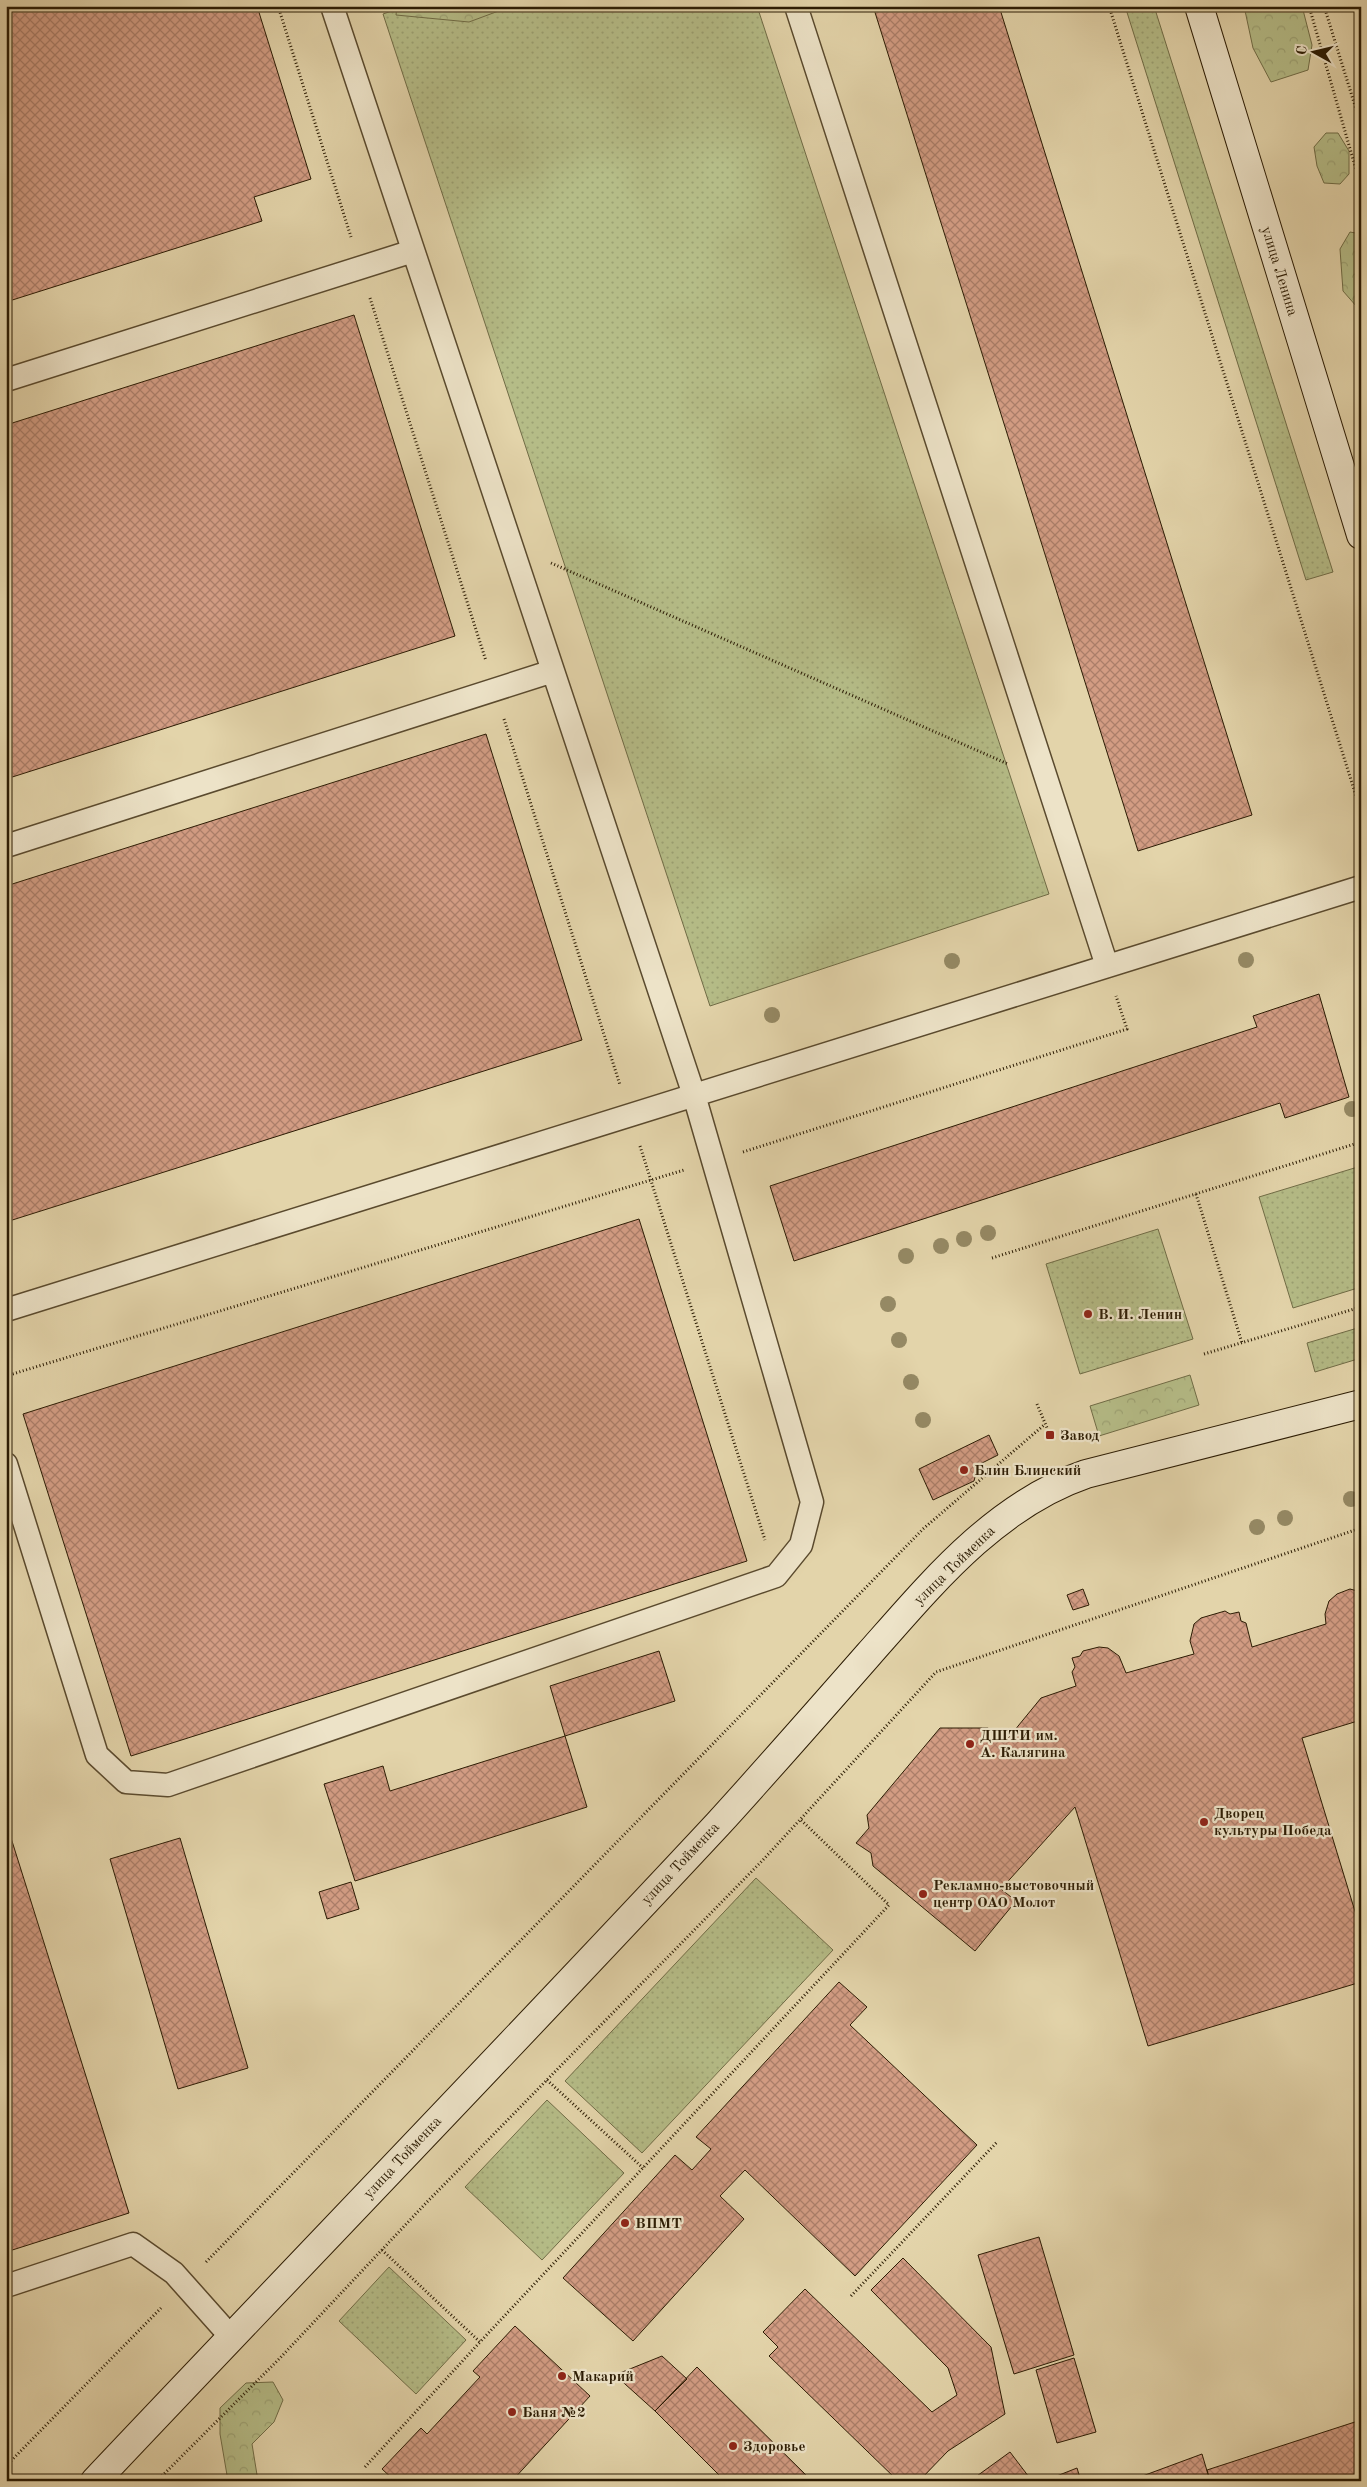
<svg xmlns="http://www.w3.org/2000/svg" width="1367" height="2487" font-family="'Old Standard TT',serif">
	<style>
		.grass { fill: url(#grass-dots); stroke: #706c46 }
		.forest { fill: url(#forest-crowns); stroke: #706c46 }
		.building { fill: url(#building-cross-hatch); stroke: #2c1c04 }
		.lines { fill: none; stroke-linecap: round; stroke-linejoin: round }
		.lane-casing { stroke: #5a4a2e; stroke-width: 25 }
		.secondary-casing { stroke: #2c1c04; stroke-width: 30 }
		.path { stroke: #2c1c04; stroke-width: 3; stroke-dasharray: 1 2.5; stroke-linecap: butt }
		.lane { stroke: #ede3c8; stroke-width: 22 }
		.secondary { stroke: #ede3c8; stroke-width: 28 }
		.tree { fill: #958964 }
		.poi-dot { fill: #8f2418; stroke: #ede3c8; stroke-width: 2 }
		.labels { text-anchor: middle; stroke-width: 4.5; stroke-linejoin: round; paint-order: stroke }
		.street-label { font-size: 15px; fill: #2c1c04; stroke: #ede3c8 }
		.poi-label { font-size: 15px; font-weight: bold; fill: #2c1c04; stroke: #ede3c8; text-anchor: start }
	</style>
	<defs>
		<pattern id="grass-dots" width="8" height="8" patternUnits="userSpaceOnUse" patternTransform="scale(1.25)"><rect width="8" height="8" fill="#b5bc87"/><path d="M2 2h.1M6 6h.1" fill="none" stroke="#9ca173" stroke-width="1.8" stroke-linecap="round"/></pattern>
		<pattern id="forest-crowns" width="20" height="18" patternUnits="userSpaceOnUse" patternTransform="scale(1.25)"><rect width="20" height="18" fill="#b5bc87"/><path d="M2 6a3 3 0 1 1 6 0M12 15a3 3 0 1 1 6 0" fill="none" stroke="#9ca173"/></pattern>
		<pattern id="building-cross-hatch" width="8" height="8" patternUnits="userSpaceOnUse" patternTransform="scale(1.25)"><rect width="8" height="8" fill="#d29c83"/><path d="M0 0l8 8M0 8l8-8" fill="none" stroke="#ab7e69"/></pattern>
	</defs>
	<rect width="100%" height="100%" fill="#e3d4aa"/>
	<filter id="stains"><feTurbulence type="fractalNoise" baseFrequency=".004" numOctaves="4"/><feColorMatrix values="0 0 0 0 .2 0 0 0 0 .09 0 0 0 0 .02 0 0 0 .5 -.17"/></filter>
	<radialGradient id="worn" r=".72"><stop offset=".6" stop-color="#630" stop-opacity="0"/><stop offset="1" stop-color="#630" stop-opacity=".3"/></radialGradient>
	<path class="grass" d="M406,6h351l292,888 -339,112 -327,-992z
		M1125,6h29l179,566 -27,8z
		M1361,1166v121l-68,21 -34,-111z
		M1158,1229l35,110 -113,35 -34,-110z
		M1361,1327v31l-46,14 -8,-29z
		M756,1878l77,72 -191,203 -77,-72z
		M547,2100l77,73 -82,87 -77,-73z
		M389,2267l77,73 -50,54 -77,-73z"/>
	<path class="forest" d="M397,6h115l-43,16 -73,-7z
		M1244,6h58l10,39 -4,25 -37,12 -18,-34z
		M1326,133h12l11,18v23l-9,10 -16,-1 -7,-17 -3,-19z
		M1350,232l11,2v73h-4l-14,-16 -3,-42z
		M1190,1375l9,30 -100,31 -9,-30z
		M273,2382l10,18 -9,22 -22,22 6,37h-30l-8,-47v-26l26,-25z"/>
	<path class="building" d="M6,6h251l54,173 -57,18 8,24 -256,81z
		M873,6h126l253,809 -114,36z
		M354,315l101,321 -449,143v-354z
		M486,734l96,306 -576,182v-336z
		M1319,994l30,103 -64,21 -5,-15 -486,158 -24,-75 487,-159 -4,-11z
		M639,1219l108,342 -616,195 -108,-342z
		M989,1435l9,20 -20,10 -4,16 -41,19 -14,-31z
		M1083,1589l6,16 -16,5 -6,-15z
		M1350,1589l11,3v128l-59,18 59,193v51l-213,64 -73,-239 -74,82 15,12 -41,50 -102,-85 -2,-13 -15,-10 13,-15 -2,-13 73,-87h48l17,14 36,-44 35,-12 -4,-14 3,-5 -3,-9 8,-2 3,-5 16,-4 9,1 11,8 7,17 68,-19 -4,-13 4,-17 7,-6 24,-7 5,3 9,-2 2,9 5,2 6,24 74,-23 -1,-10 4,-13 8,-7z
		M659,1651l16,50 -110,35 -15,-50z
		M565,1736l22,71 -232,74 -31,-97 59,-18 7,25z
		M6,1822l123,391 -123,39z
		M180,1838l68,230 -70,21 -68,-230z
		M351,1882l8,27 -32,10 -8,-27z
		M839,1982l28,25 -17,18 127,120 -122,131 -110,-106 -25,26 24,23 -111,122 -70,-63 112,-123 17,15 19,-21 -15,-12z
		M1039,2237l35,118 -60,19 -36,-119z
		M903,2258l88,89 14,67 -57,37 -29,30h-21l-129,-125 9,-9 -15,-15 42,-43 127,123 25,-17 -9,-27 -77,-78z
		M515,2326l75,70 -78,85h-117l-13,-12 39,-41 6,6 53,-57 -7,-6z
		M662,2356l25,23 -32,32 -40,-36z
		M1074,2358l22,74 -39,11 -21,-73z
		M697,2367l115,114h-87l-70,-70z
		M1361,2420v61h-151l-3,-11z
		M1010,2452l22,29h-62z
		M1202,2454l8,27h-81z
		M1077,2468l4,13h-37z"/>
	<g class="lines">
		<defs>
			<path id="lane" d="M796,6l311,960
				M6,380l407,-129
				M6,846l547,-175
				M6,1310l1355,-423
				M6,1464l91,291 29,27 42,3 608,-209 25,-31 11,-43 -118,-407 -362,-1089
				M6,2286l127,-42 41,29 57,64"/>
			<path id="secondary" d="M1199,6l162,529
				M95,2481c207,-219 417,-436 623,-657 51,-56 101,-113 151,-170 62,-70 126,-149 217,-180l275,-70"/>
		</defs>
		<use href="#lane" class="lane-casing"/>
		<use href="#secondary" class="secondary-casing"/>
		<path class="path" d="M278,6l73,231
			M1109,6l252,806
			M1309,6l52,181
			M1324,6l37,119
			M370,298l116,363
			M551,563l457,201
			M504,719l116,366
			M640,1146l125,394
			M743,1152l384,-123 -11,-33
			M1196,1194l46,149
			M992,1258l369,-116
			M1204,1354l157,-47
			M6,1376l678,-206
			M1037,1404l13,31
			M547,2080l96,88
			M382,2250l98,92 409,-437 -89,-86
			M206,2262l717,-733 121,-104
			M851,2296l146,-154
			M6,2466l155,-158
			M365,2467l115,-125
			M157,2481l123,-123 146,-155 336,-342 174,-189 425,-144"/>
		<use href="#lane" class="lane"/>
		<use href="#secondary" class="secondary"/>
	</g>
	<g class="tree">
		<circle cx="1246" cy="960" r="8"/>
		<circle cx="952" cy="961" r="8"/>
		<circle cx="772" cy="1015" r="8"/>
		<circle cx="1352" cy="1109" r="8"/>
		<circle cx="988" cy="1233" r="8"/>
		<circle cx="964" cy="1239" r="8"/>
		<circle cx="941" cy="1246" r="8"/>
		<circle cx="906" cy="1256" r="8"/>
		<circle cx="888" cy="1304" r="8"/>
		<circle cx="899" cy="1340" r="8"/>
		<circle cx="911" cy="1382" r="8"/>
		<circle cx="923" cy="1420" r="8"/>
		<circle cx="1351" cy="1499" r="8"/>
		<circle cx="1285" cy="1518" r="8"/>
		<circle cx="1257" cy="1527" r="8"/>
	</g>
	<g class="poi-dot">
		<circle cx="1088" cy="1314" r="5"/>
		<rect x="1045" y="1430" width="10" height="10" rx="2.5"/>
		<circle cx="964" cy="1470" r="5"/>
		<circle cx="970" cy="1744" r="5"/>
		<circle cx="1204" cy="1822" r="5"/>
		<circle cx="923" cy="1894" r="5"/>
		<circle cx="625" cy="2223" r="5"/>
		<circle cx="562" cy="2376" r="5"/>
		<circle cx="512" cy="2412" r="5"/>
		<circle cx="733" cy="2446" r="5"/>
	</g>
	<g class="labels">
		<g class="street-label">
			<text transform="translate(1280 271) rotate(73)" y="5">улица Ленина</text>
			<text transform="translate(954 1565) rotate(-44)" y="5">улица Тойменка</text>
			<text transform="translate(680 1863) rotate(-47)" y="5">улица Тойменка</text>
			<text transform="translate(402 2157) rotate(-47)" y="5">улица Тойменка</text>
		</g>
		<g class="poi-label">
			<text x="1098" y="1319">В. И. Ленин</text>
			<text x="1060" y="1440">Завод</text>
			<text x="974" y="1475">Блин Блинский</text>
			<text x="980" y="1740">ДШТИ им.<tspan x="980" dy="17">А. Калягина</tspan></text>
			<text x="1214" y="1818">Дворец<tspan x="1214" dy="17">культуры Победа</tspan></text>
			<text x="933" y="1890">Рекламно-выстовочный<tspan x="933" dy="17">центр ОАО Молот</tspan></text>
			<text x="635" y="2228">ВПМТ</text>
			<text x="572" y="2381">Макарий</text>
			<text x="522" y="2417">Баня №2</text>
			<text x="743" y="2451">Здоровье</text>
		</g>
	</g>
	<rect width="1367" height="2487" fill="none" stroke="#e3d4aa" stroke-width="25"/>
	<rect x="8" y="8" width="1352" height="2472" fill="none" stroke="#2c1c04" stroke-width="2.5"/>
	<rect x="12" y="12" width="1342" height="2462" fill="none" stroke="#2c1c04"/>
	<g transform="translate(1314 52) rotate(278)" stroke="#ede3c8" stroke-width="4" paint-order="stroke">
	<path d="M0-4L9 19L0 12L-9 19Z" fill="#2c1c04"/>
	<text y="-8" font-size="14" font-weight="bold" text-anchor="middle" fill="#2c1c04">С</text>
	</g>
	<rect width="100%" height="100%" filter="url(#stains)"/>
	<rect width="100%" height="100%" fill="url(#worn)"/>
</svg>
